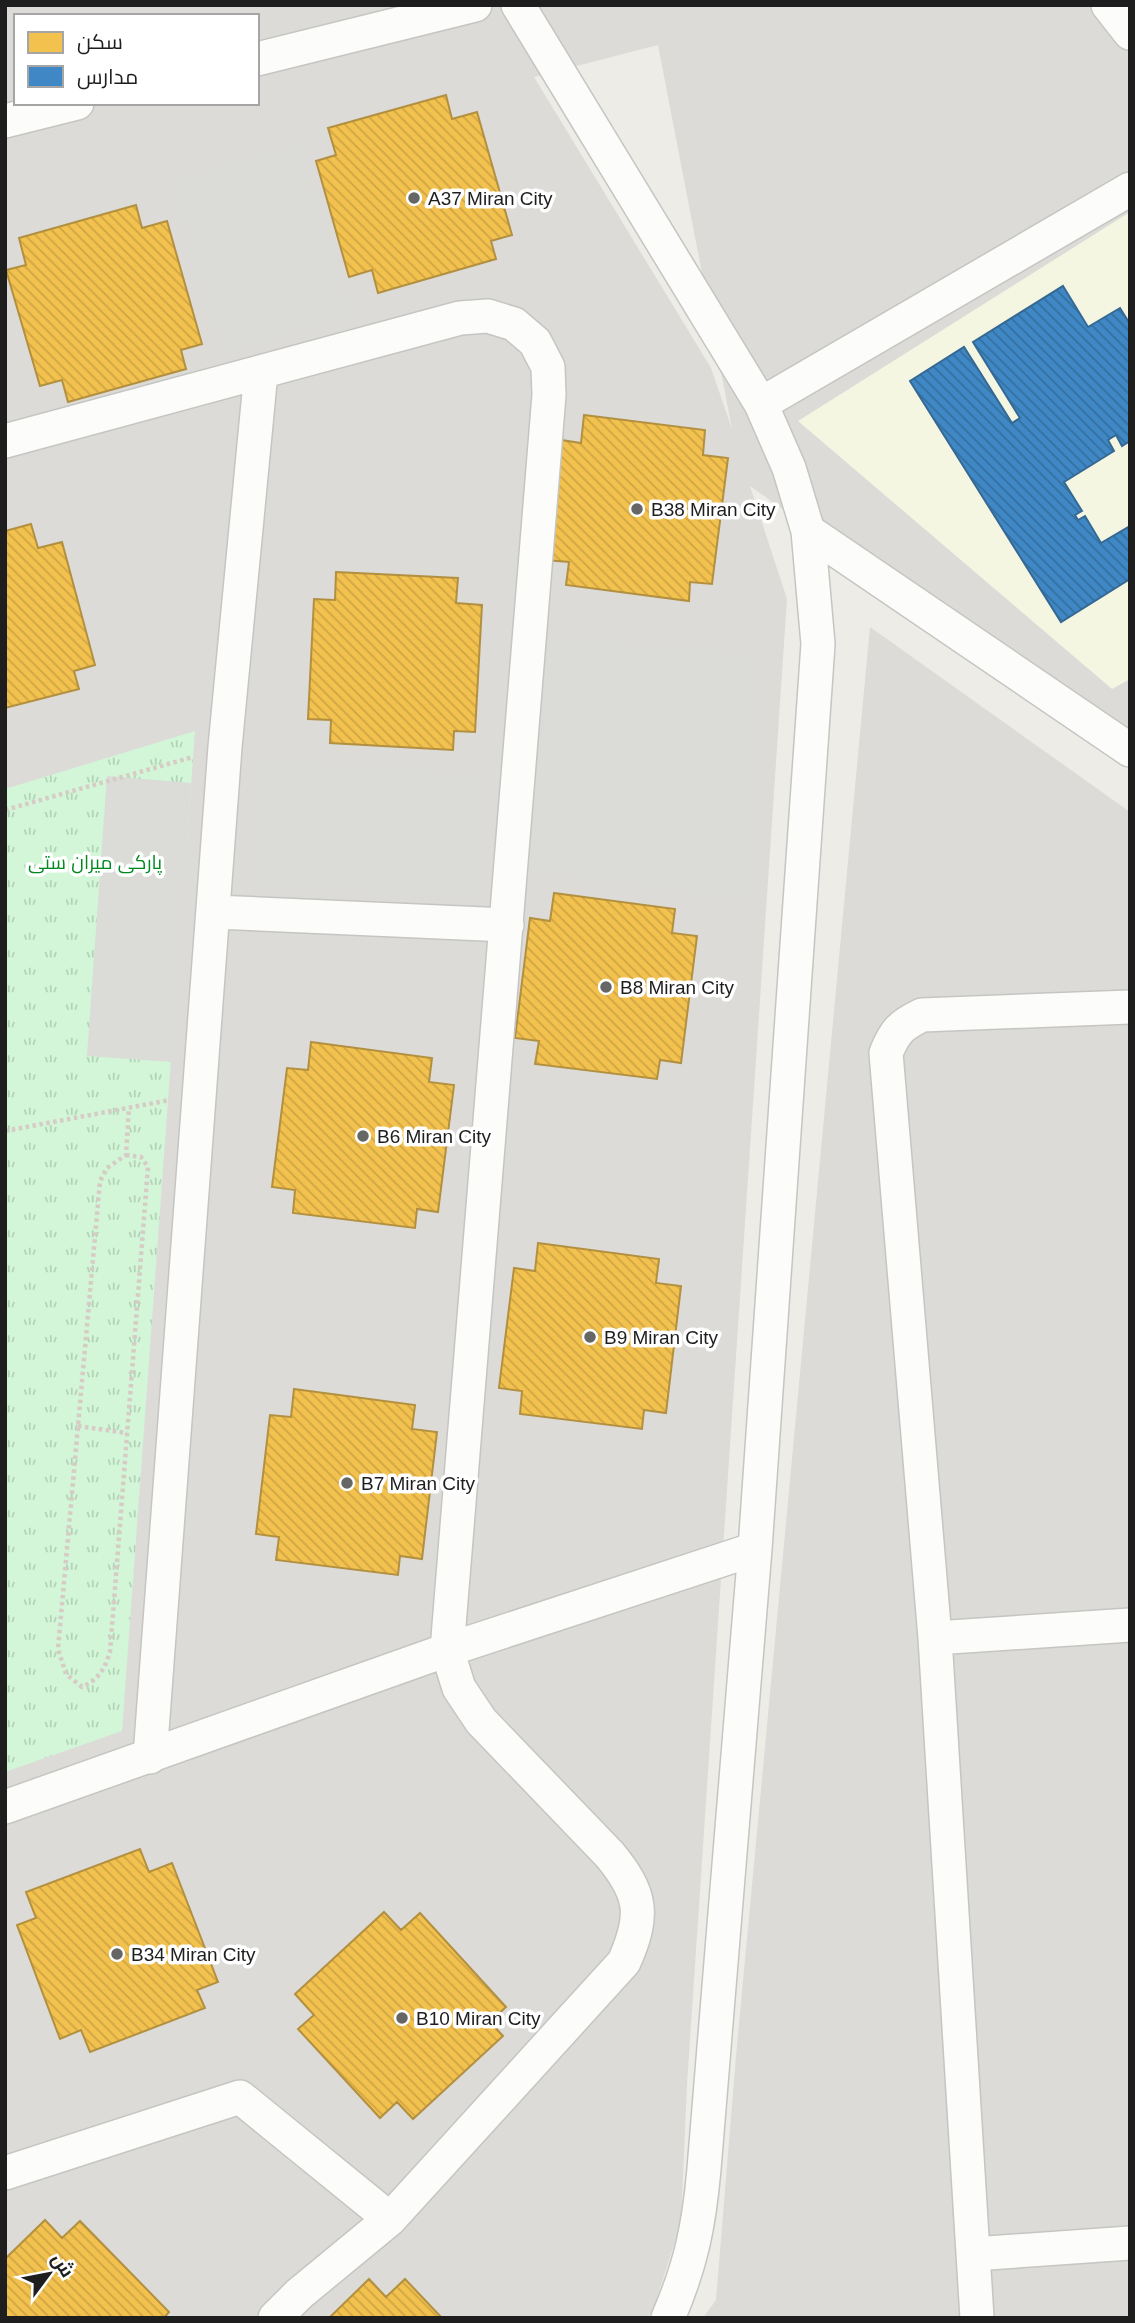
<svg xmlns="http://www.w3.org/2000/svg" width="1135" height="2323" font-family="Helvetica,Cairo,sans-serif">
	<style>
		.residential { fill: #dcdbd8; fill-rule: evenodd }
		.education { fill: #f4f6e2 }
		.park { fill: url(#park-tufts) }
		.parking { fill: #dbdbd8 }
		.homes { fill: url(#homes-back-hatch); stroke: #b29040; stroke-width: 2 }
		.schools { fill: url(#schools-back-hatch); stroke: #356893; stroke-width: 2 }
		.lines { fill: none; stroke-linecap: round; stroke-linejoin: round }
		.street-casing { stroke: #c5c5c2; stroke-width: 36 }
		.path { stroke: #d7cbc6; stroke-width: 4.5; stroke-dasharray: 3.5 3.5; stroke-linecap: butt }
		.street { stroke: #fcfcfb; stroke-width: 33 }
		.poi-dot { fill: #666664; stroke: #fff; stroke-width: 2.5 }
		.labels { text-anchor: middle; stroke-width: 7; stroke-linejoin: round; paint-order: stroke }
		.poi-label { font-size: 19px; fill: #1e1e1e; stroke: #fff; text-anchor: start }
		.park-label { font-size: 19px; fill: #008921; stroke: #fff }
	</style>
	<defs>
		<pattern id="park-tufts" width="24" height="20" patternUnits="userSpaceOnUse" patternTransform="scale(1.75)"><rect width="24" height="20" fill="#d2f6d7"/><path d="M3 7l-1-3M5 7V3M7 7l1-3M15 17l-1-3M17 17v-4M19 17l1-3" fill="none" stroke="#b4d2b8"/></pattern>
		<pattern id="homes-back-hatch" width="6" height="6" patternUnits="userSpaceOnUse" patternTransform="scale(1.75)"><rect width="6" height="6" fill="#f2c14e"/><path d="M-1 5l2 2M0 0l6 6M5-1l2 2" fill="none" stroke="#cfa544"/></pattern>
		<pattern id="schools-back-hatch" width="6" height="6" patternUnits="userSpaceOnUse" patternTransform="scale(1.75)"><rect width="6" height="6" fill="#3f88c5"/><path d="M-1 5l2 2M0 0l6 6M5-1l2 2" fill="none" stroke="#346f9f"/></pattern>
	</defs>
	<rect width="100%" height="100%" fill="#edece6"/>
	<path class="residential" d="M5,5h1125v753l-380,-272 37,113 -100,1485 -6,139 -28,87 -6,8h-642zM16,16h241v87h-241zM658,45l74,384 -21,-61 -177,-291z
		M870,627l260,185v1506h-427l13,-18 20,-244z"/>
	<path class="education" d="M1130,212v467l-18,10 -314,-268z"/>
	<path class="park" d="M195,731l-73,1000 -117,41v-983z"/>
	<path class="parking" d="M299,142l52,174 -130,39 -52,-174z
		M541,635l210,20 9,74 -11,172 -229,-33z
		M262,759l219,16 -8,125 -219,-16z
		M107,776l84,7 -19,279 -85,-6z"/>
	<path class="homes" d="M446,95l6,24 25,-7 35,123 -21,6 5,18 -118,34 -6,-23 -23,7 -33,-116 20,-6 -8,-27z
		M136,205l6,23 25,-7 35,123 -21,6 5,19 -118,33 -6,-22 -22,6 -34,-116 20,-5 -7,-27z
		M584,415l121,15 -2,25 25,3 -16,126 -22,-2 -1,19 -123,-16 3,-23 -23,-2 15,-120 20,3z
		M31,524l7,24 24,-6 33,123 -21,6 5,18 -74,19v-177z
		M336,572l122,6 -2,25 26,2 -7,127 -21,-1 -1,19 -123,-7 1,-23 -23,-1 6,-120 21,1z
		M554,893l121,16 -3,24 25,3 -16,127 -21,-3 -3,19 -122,-15 4,-23 -24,-3 15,-120 20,3z
		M311,1042l121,16 -3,24 25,3 -16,127 -21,-3 -2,19 -122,-15 2,-23 -23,-3 15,-119 21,2z
		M538,1243l121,16 -3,24 25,3 -15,127 -22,-3 -2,19 -122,-15 2,-23 -23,-3 15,-120 21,3z
		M294,1389l121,16 -3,24 25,3 -15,127 -22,-3 -2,19 -122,-15 3,-23 -23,-3 14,-119 21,2z
		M140,1849l9,23 23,-9 46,119 -21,8 8,18 -115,44 -9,-22 -21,9 -43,-114 19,-7 -10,-26z
		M384,1912l17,18 19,-17 86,94 -16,15 13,14 -90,83 -16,-17 -17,16 -82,-89 16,-14 -19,-21z
		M45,2220l17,18 18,-17 89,91 -5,6h-159v-59z
		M369,2279l17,18 19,-18 37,39h-113z"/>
	<path class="schools" d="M1063,286l25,41 32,-19 10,16v117l-8,5 -6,-11 -8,5 6,11 -50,31 18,29 -7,4 3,5 7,-4 16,27 29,-17v53l-69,43 -151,-241 54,-34 48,76 8,-5 -47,-76z"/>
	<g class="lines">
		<defs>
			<path id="street" d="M518,5l243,399 28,64 19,63 10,113 -63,905 -51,620c-5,57 -13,96 -36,149
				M1108,5l22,28
				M257,59l218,-54
				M5,121l72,-18
				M761,404l369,-215
				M5,441l455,-123 28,-2 26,8 21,18 13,25 1,28 -102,1255 12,38 22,33 129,134c32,39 35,60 14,107l-234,257 -91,75 -24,24
				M808,531l322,219
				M215,912l292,13
				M935,1638l195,-13
				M150,1757l75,-1010 36,-375
				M5,1807l442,-157 308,-101
				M5,2173l235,-76 150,122
				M974,2254l156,-11
				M977,2318l-42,-680 -49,-585c9,-22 15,-28 36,-38l208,-8"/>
		</defs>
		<use href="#street" class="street-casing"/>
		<path class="path" d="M5,810l188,-53
			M5,1131l165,-31
			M126,1155l15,2 7,10 -38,485c-6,18 -11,27 -28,35l-16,-13 -8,-25 42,-468 7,-13 19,-13 3,-47
			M78,1426l49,7"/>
		<use href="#street" class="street"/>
	</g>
	<g class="poi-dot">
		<circle cx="414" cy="198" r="7"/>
		<circle cx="637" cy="509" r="7"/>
		<circle cx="606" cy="987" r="7"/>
		<circle cx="363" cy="1136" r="7"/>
		<circle cx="590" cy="1337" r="7"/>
		<circle cx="347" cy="1483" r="7"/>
		<circle cx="117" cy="1954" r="7"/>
		<circle cx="402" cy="2018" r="7"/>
	</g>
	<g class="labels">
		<g class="poi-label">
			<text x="428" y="205">A37 Miran City</text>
			<text x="651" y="516">B38 Miran City</text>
			<text x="620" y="994">B8 Miran City</text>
			<text x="377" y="1143">B6 Miran City</text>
			<text x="604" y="1344">B9 Miran City</text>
			<text x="361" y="1490">B7 Miran City</text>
			<text x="131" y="1961">B34 Miran City</text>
			<text x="416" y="2025">B10 Miran City</text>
		</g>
		<g class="park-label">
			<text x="95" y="869">پارکی میران ستی</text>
		</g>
	</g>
	<rect width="1135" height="2323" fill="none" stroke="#1e1e1e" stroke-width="14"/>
	<rect x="14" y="14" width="245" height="91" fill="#ffffff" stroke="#a5a5a5" stroke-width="2"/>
	<rect x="28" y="32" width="35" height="21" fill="#f2c14e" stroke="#a5a5a5" stroke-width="2"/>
	<text x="77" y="49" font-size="21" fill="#1e1e1e">سكن</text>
	<rect x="28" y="66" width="35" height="21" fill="#3f88c5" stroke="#a5a5a5" stroke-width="2"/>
	<text x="77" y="84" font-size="21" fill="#1e1e1e">مدارس</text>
	<g transform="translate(49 2274) rotate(58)" stroke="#ffffff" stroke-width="5" paint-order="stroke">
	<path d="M0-5L12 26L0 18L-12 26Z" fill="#1e1e1e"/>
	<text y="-10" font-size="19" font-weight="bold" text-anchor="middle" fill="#1e1e1e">ش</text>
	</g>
</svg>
